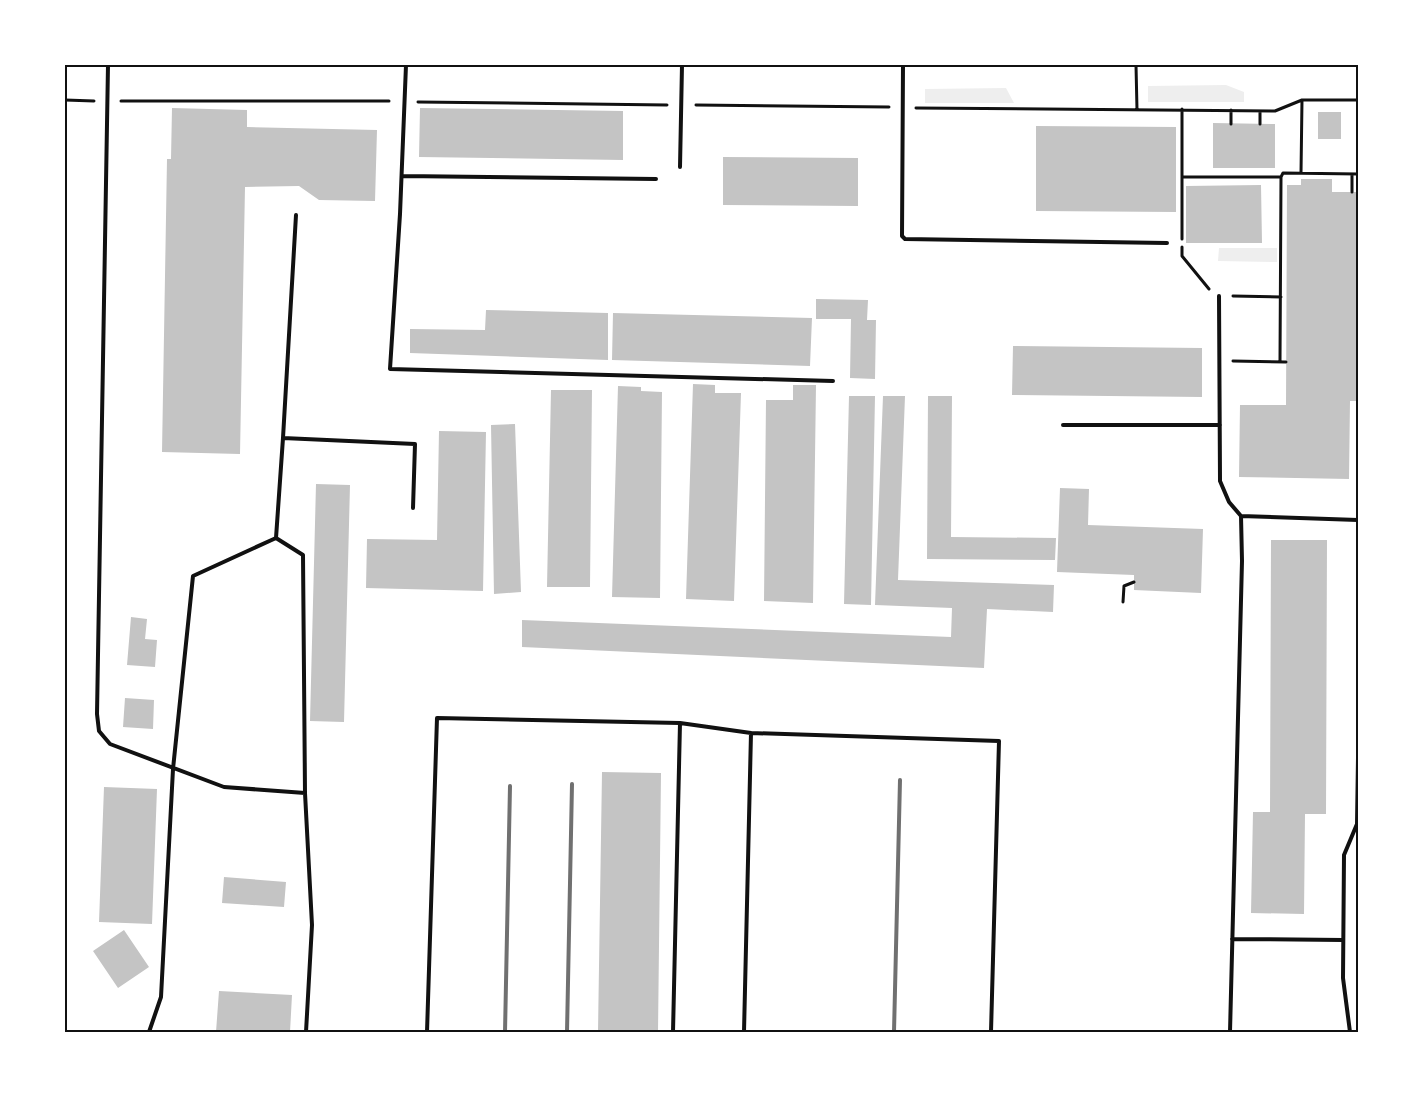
<svg xmlns="http://www.w3.org/2000/svg" width="1423" height="1097" font-family="'Nunito Sans',sans-serif">
	<style>
		.green { fill: #eee }
		.building { fill: #c4c4c4 }
		.lines { fill: none; stroke-linecap: round; stroke-linejoin: round }
		.path { stroke: #111; stroke-width: 3 }
		.service { stroke: #111; stroke-width: 4 }
		.rail { stroke: #707070; stroke-width: 4 }
		.neatline { fill: none; stroke: #111; stroke-width: 2 }
	</style>
	<rect width="100%" height="100%" fill="#fff"/>
	<path class="green" d="M1226,85l18,7v10h-96v-16z
		M1006,88l8,15h-89v-14z
		M1219,248h58v14l-59,-1z"/>
	<path class="building" d="M172,108l75,2v17l130,3 -2,71 -56,-1 -20,-14 -54,1 -5,267 -78,-2 5,-293h4z
		M420,108l203,3v49l-204,-3z
		M1318,112h23v27h-23z
		M1213,123l62,1v44h-62z
		M1036,126l140,1v85l-140,-1z
		M723,157l135,1v48l-135,-1z
		M1301,179h31v13h26v209h-8l-1,78 -110,-2 1,-72h46l1,-220h14z
		M1261,185l1,58h-76v-57z
		M816,299l52,1 -1,20h9l-1,59 -25,-1 1,-59h-35z
		M486,310l122,3v47l-198,-7v-24l75,1z
		M613,313l199,5 -2,48 -198,-6z
		M1013,346l189,2v49l-190,-2z
		M693,384l22,1v8h26l-7,208 -48,-2z
		M793,385h23l-3,218 -49,-2 2,-201h27z
		M618,386l23,1v4l21,1 -2,206 -48,-1z
		M551,390h41l-2,197h-43z
		M849,396h26l-4,209 -27,-1z
		M883,396h22l-7,184 156,5 -1,27 -66,-3 -3,59 -462,-21v-27l429,17 1,-29 -77,-3z
		M928,396h24l-1,141 105,1 -1,22 -128,-1z
		M515,424l6,168 -27,2 -3,-169z
		M439,431l47,1 -3,159 -117,-3 1,-49 70,1z
		M316,484l34,1 -6,237 -34,-1z
		M1060,488l29,1 -1,36 115,4 -2,64 -67,-3v-15l-77,-3z
		M1271,540h56l-1,274h-21l-1,100 -53,-1 2,-101h17z
		M131,617l16,2 -2,20 12,1 -2,27 -28,-2z
		M125,698l29,2 -1,29 -30,-2z
		M602,772l59,1 -3,259h-60z
		M104,787l53,2 -5,135 -53,-2z
		M224,877l62,5 -2,25 -62,-4z
		M124,930l25,37 -31,21 -25,-37z
		M219,991l73,4 -2,37h-74z"/>
	<g class="lines">
		<path class="path" d="M1136,65l1,45
			M65,100l29,1
			M121,101h268
			M418,102l249,3
			M696,105l193,2
			M916,108l359,3 27,-11h56
			M1231,124v-14
			M1260,124v-13
			M1301,173l1,-73
			M1182,177h99
			M1352,192v-18
			M1182,239v-130
			M1182,247v9l27,33
			M1233,296l48,1
			M1233,361l53,1
			M1280,362l1,-185 2,-4 75,1
			M1123,602l1,-16 10,-4"/>
		<path class="service" d="M108,65l-11,649 2,17 11,13 114,43 81,6 -2,-238 -27,-17 7,-100 132,6 -2,64
			M406,65l-6,149 -10,155 443,12
			M903,65l-1,171 3,3 262,4
			M680,167l2,-102
			M402,176l254,3
			M1219,296l1,185 9,21 12,14 117,4
			M1063,425h157
			M283,438l13,-223
			M680,723l71,10
			M305,793l7,132 -6,107
			M1232,939l111,1
			M149,1032l12,-35 12,-228 20,-193 83,-38
			M427,1032l10,-314 243,5 -7,309
			M744,1032l7,-299 248,8 -8,291
			M1230,1032l12,-471 -1,-45
			M1350,1032l-7,-54 1,-123 13,-31 1,-66"/>
		<path class="rail" d="M505,1032l5,-246
			M567,1032l5,-248
			M894,1032l6,-252"/>
	</g>
	<rect width="1423" height="1097" fill="none" stroke="#ffffff" stroke-width="132"/>
	<rect x="66" y="66" width="1291" height="965" class="neatline"/>
</svg>
